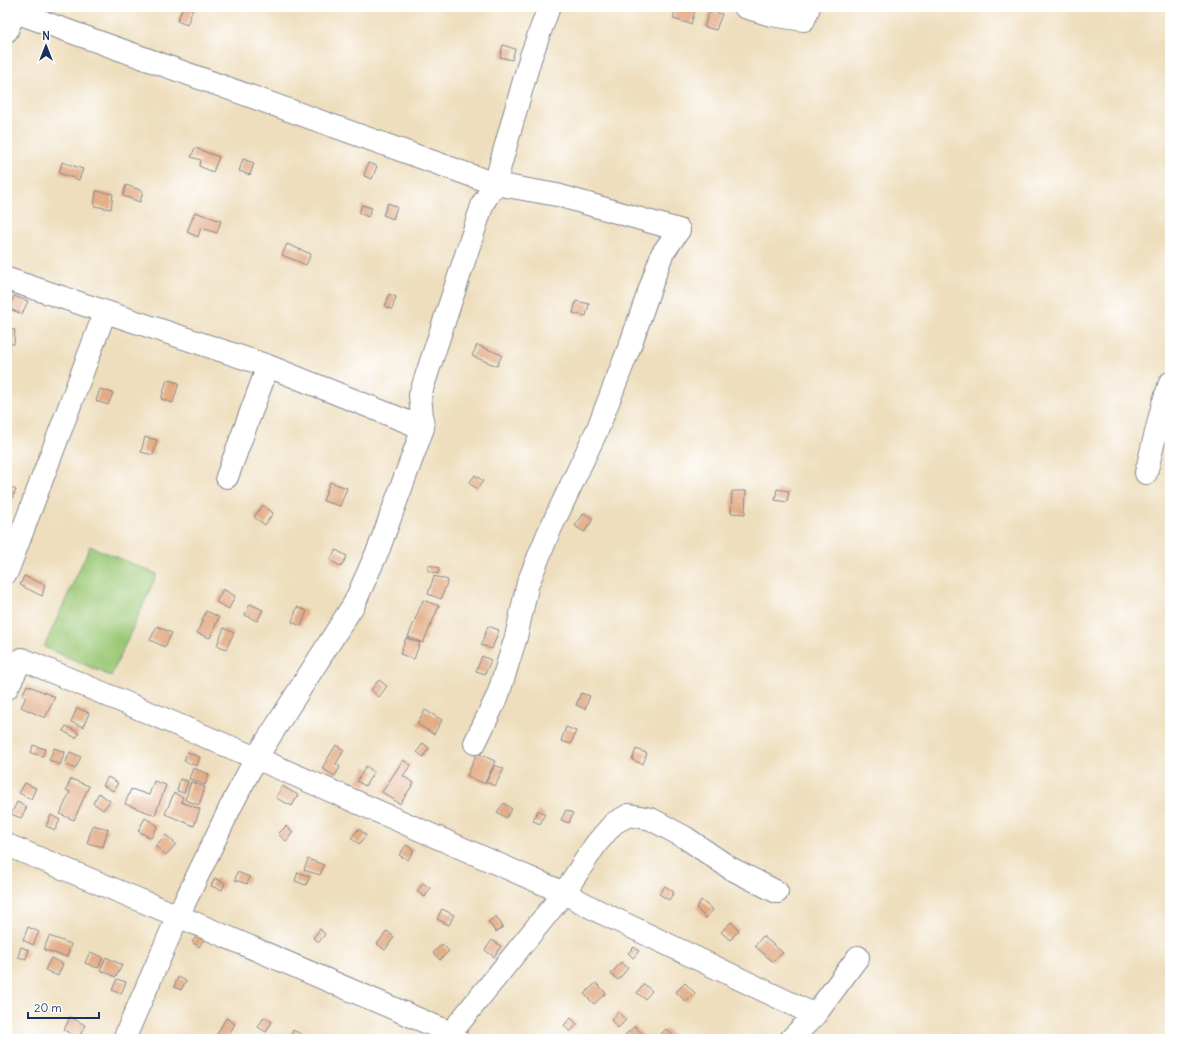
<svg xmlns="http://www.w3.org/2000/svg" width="1177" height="1046" font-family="Delius,sans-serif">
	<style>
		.green { fill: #9bc875; stroke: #5b7c6a }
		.building { fill: #e3aa83 }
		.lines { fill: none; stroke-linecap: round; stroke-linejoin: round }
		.minor-casing { stroke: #84868e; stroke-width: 24 }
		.minor { stroke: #fff; stroke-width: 22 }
	</style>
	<rect width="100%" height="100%" fill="#fff"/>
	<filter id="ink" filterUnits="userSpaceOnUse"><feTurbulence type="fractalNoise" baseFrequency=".025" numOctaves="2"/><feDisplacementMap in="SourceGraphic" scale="8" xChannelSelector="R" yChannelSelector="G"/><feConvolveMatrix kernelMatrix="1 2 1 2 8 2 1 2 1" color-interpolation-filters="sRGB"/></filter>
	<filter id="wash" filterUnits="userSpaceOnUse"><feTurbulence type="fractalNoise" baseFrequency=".012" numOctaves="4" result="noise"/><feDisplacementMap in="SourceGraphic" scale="16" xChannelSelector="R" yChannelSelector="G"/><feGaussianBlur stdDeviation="0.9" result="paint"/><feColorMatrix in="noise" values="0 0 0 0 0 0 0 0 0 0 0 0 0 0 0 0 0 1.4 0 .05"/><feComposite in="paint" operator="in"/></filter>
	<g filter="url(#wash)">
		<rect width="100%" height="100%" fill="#eedebd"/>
		<path class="green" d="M90,546l67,28 -46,102 -67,-29z"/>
		<g id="blocks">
			<path class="building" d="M183,7l10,2 -6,16 -10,-4z
				M676,7h20l-5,17 -18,-5z
				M710,10l12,4 -6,16 -12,-3z
				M503,45l12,4 -3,11 -12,-3z
				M195,148l24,9 -6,15 -14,-6 2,-6 -10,-3z
				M243,159l11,4 -4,12 -11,-4z
				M62,162l21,7 -4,11 -20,-7z
				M368,163l9,3 -5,13 -8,-3z
				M126,185l17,6 -3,11 -17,-6z
				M96,191l17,3 -2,15 -17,-3z
				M388,203l9,4 -4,12 -10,-4z
				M362,205l10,3 -4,9 -9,-4z
				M195,212l26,9 -4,12 -16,-5 -3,9 -11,-5z
				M287,244l24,10 -5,11 -24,-10z
				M389,294l7,3 -4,12 -7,-2z
				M14,296l14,5 -6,13 -13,-5z
				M576,301l13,3 -3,12 -13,-3z
				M7,329l8,1 -1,14h-7z
				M477,345l25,10 -5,11 -25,-10z
				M167,380l12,3 -6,20 -12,-4z
				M100,389l13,4 -5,12 -12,-4z
				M145,437l12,3 -4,15 -12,-3z
				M475,475l8,6 -6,8 -8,-6z
				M330,482l17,6 -7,18 -17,-5z
				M7,485l9,5 -6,12 -3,-2z
				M777,489l12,2 -2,11 -12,-2z
				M732,491h14l-1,23 -14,-1z
				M263,505l10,8 -8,12 -11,-8z
				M584,513l9,6 -9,13 -9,-6z
				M336,550l11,6 -6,11 -11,-7z
				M429,565l10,3 -1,6 -10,-3z
				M24,576l21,9 -3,11 -22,-11z
				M434,576l14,4 -7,19 -13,-5z
				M223,589l12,7 -6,13 -13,-7z
				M423,600l16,6 -16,37 -15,-6z
				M250,604l13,6 -6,11 -12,-6z
				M297,607l10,4 -6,15 -9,-4z
				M206,611l13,6 -9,21 -13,-5z
				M157,626l15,7 -7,14 -15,-7z
				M488,626l11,4 -7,19 -11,-4z
				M224,628l10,5 -8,16 -9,-4z
				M406,638l14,5 -6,16 -14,-5z
				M482,656l9,4 -6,14 -9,-3z
				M379,680l8,6 -8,11 -8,-7z
				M27,685l28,12 -10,21 -24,-11 5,-10 -4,-2z
				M581,693l9,3 -5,13 -9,-4z
				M77,708l12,5 -6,14 -12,-5z
				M425,710l17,10 -8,14 -17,-10z
				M66,726l13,7 -3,5 -13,-7z
				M566,727l10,4 -5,13 -10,-3z
				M423,743l6,5 -6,9 -6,-5z
				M33,745l12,4 -2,7 -12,-3z
				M336,745l8,5 -8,14 4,3 -5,9 -13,-8z
				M54,748l11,4 -5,13 -11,-5z
				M636,749l11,4 -4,11 -11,-4z
				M70,752l11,5 -6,12 -10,-5z
				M187,752l13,5 -3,9 -13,-5z
				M477,753l18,8 -10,23 -18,-8z
				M403,760l8,5 -8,11 11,7 -14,21 -18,-12z
				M495,765l9,4 -9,17 -9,-4z
				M366,766l8,6 -9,14 -8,-5z
				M193,768l16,6 -4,11 -16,-6z
				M108,777l10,6 -5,8 -10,-6z
				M71,779l18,7 -15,34 -14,-6 10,-22 -4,-2z
				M180,779l8,2 -4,12 -7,-2z
				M154,781l12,4 -11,30 -30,-11 6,-15 18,6z
				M191,782l14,5 -6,18 -14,-5z
				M25,783l11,5 -5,11 -12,-6z
				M282,786l16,9 -6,11 -16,-8z
				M99,793l11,8 -7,9 -10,-7z
				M174,793l9,4 -2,5 19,7 -6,17 -29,-12z
				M17,802l10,5 -6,11 -10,-4z
				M504,803l8,6 -6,9 -9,-6z
				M538,810l7,4 -5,10 -7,-3z
				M566,810l7,3 -4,10 -8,-3z
				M51,815l9,5 -5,10 -9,-4z
				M145,818l13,8 -7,12 -13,-7z
				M93,825l15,4 -5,18 -16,-4z
				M286,826l7,6 -7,9 -8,-7z
				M359,829l7,6 -7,9 -8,-6z
				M166,835l10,9 -10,11 -11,-9z
				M406,845l8,5 -6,10 -9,-5z
				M308,859l16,6 -4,10 -16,-5z
				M237,872l13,5 -3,7 -12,-4z
				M298,872l12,5 -4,8 -11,-4z
				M215,878l10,5 -3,7 -11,-4z
				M423,883l7,5 -5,9 -8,-5z
				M665,886l9,6 -5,8 -10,-6z
				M701,900l12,10 -7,8 -10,-10z
				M442,909l12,6 -5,10 -12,-6z
				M496,916l7,11 -7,5 -8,-10z
				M731,922l8,8 -9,10 -9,-8z
				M28,927l11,5 -6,13 -10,-5z
				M320,929l5,5 -6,8 -6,-4z
				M387,931l7,6 -9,13 -8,-6z
				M198,934l7,4 -6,9 -7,-5z
				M49,936l22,8 -4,13 -23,-7z
				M763,936l20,17 -11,8 -17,-15z
				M492,940l9,6 -7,11 -9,-7z
				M442,944l7,7 -9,9 -7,-7z
				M21,947l8,3 -3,9 -8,-2z
				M634,947l5,4 -6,7 -5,-5z
				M90,952l13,5 -5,11 -13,-5z
				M106,957l16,8 -6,12 -16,-7z
				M51,958l12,6 -5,12 -13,-6z
				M621,962l7,6 -10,12 -7,-6z
				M178,977l8,4 -5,9 -7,-3z
				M117,979l9,3 -5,12 -9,-4z
				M596,983l10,10 -12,11 -10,-10z
				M685,983l10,10 -9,9 -10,-10z
				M644,984l8,7 -7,8 -8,-6z
				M618,1012l8,8 -8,8 -7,-8z
				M70,1017l15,8 -6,13 -15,-8z
				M264,1017l8,5 -6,10 -8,-5z
				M226,1018l9,6 -9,15h-12z
				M571,1018l6,6 -7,8 -6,-7z
				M635,1026l8,9 -4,4h-9l-5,-4z
				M666,1029l11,10h-21z
				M293,1030l12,6 -1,3h-15z"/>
		</g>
	</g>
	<g filter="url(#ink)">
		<use href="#blocks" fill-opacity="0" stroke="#84868e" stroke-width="1"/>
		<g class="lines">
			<defs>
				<path id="minor" d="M745,7l26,8 33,5 5,-13
					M7,9l488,175 62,11 122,35 -17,24 -31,89 -33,85 -50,106 -20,49 -12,54 -18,58 -23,48
					M7,31l9,-24
					M7,279l261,87 155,62
					M1146,473l17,-69 7,-21
					M227,477l41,-111
					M7,572l98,-260
					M7,688l15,-29 234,99 308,135 34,18 217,104
					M7,845l171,71 273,117 6,6
					M124,1039l54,-123 53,-110 25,-48 98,-154 25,-56 44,-120 -3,-33 63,-192 12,-19 35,-125 19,-52
					M446,1039l118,-146 32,-49 18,-21 15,-8 22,4 35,19 44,30 47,24
					M791,1039l24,-24 43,-58"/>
			</defs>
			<use href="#minor" class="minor-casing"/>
			<use href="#minor" class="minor"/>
		</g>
	</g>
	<rect width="1177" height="1046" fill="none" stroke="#fff" stroke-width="24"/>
	<g transform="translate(46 46)" stroke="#ffffff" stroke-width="3" paint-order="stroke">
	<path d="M0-3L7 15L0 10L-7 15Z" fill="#1b2f5e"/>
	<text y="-6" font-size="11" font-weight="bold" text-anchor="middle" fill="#1b2f5e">N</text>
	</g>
	<path d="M28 1012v6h71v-6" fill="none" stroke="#1b2f5e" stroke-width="2"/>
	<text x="34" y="1012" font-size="12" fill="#1b2f5e" stroke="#ffffff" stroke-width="3" paint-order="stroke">20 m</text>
</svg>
